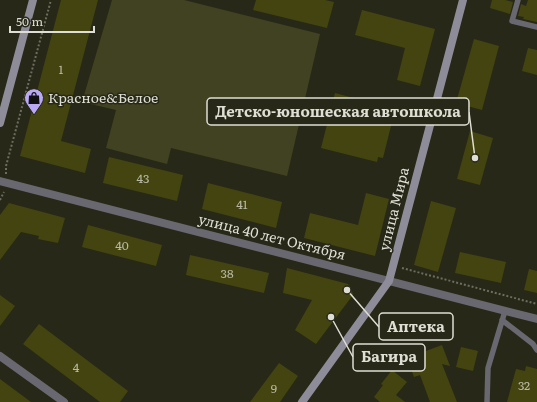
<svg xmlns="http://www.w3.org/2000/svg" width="537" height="402" font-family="Literata,serif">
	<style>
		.green { fill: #414221 }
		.building { fill: #441 }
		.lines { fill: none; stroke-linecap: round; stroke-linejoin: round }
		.path { stroke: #6e6e60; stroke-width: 2; stroke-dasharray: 2 2; stroke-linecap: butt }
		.lane { stroke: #69676f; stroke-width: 5.5 }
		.street { stroke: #69676f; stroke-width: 8 }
		.secondary { stroke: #8f8c99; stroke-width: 8 }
		.labels { text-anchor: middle; stroke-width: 3; stroke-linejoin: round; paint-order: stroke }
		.number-label { font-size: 12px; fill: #b8b8a3 }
		.poi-label { font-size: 14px; fill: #deded4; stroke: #272817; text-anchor: start }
		.street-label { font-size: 14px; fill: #deded4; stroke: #272817 }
		.leader { fill: none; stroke: #deded4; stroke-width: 1.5 }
		.callout-dot { fill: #deded4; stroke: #272817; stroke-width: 1.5 }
		.callout { fill: #272817; stroke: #deded4; stroke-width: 1.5 }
		.callout-label { font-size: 15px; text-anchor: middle; font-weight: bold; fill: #deded4 }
	</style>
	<rect width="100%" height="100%" fill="#272817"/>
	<path class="green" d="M112,0h72l136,34 -33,142 -116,-28 -4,16 -61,-16 10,-38 -34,-8z"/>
	<path class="building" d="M61,0h37l-37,141 30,8 -6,24 -65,-17z
		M256,0h69l9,2 -7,26 -74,-18z
		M492,0h13l8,2 -3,12 -20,-6z
		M528,0h9v22l-14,-3 1,-2 -6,-1 3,-12 5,2z
		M362,10l73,19 -15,57 -23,-6 8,-32 -50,-13z
		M474,39l25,7 -17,64 -26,-7z
		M528,48l9,2v25l-15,-4z
		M335,93l56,15 -1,5 4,1 -11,44 -5,-1 -1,5 -56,-14z
		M470,131l23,7 -13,47 -23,-6z
		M109,157l74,18 -6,26 -74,-18z
		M208,183l74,19 -6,26 -74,-19z
		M366,193l23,6 -14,57 -71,-18 6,-25 48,12z
		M431,201l25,7 -18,64 -24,-7z
		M9,203l56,15 -7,25 -20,-4 1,-3 -18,-4 -21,28v-45z
		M88,225l74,20 -6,21 -74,-19z
		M460,252l46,10 -5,21 -46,-10z
		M190,255l79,18 -5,20 -78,-18z
		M287,268l61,16 3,4 2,7 -37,49 -21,-14 17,-30 -29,-7z
		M529,269l8,2v22l-13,-3z
		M0,295l15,11 -15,20z
		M39,324l89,67 -8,11h-20l-77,-58z
		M442,345l8,21 -8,-2 15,38h-27l-10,-27 -6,2 -7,-19z
		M461,347l17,4 -5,20 -17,-4z
		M279,363l19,13 -18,26h-30z
		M526,366l11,3v33h-30l9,-33 9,2z
		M392,370l15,12 -11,13 9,7h-25l-6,-5 9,-12 -2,-1z
		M0,379l31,23h-31z"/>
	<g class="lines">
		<path class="path" d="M6,174v-8l45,-166
			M0,200l4,-8
			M402,268l135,36"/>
		<path class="lane" d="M518,0l-6,21 25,6
			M502,320l31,24 4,6
			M487,402l1,-34 17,-57"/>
		<path class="street" d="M0,181l537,138
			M0,356l64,46"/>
		<path class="secondary" d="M0,123l33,-123
			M302,402l87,-121 74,-281"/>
	</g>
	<defs>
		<symbol id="shop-pin" viewBox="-11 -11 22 30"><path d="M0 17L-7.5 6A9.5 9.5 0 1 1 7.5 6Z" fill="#bca9f5" stroke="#272817"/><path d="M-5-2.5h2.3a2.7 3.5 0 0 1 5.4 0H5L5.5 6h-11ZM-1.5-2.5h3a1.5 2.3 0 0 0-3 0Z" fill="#111"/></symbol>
	</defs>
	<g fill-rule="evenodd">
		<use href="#shop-pin" x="23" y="87" width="22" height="30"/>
	</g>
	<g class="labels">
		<g class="number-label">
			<text x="61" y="74">1</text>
			<text x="143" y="183">43</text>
			<text x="242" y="209">41</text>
			<text x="122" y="250">40</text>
			<text x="227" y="278">38</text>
			<text x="76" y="372">4</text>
			<text x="524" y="390">32</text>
			<text x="274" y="393">9</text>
		</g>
		<g class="poi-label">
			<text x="48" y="103">Красное&amp;Белое</text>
		</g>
		<g class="street-label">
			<text transform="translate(394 209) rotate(-76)" y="5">улица Мира</text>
			<text transform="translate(272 237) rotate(14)" y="5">улица 40 лет Октября</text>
		</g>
	</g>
	<path class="leader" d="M475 158L469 112M347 290L379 327M331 317L353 357"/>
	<g class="callout-dot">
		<circle cx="475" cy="158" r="4"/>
		<circle cx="347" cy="290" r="4"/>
		<circle cx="331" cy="317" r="4"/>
	</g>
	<g class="callout">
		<rect x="207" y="98" width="262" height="27" rx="4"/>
		<rect x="379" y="313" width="74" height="27" rx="4"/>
		<rect x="353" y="344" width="72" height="27" rx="4"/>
	</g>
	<g class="callout-label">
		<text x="338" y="117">Детско-юношеская автошкола</text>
		<text x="416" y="332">Аптека</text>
		<text x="389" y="362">Багира</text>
	</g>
	<path d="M10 26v6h84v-6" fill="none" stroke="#deded4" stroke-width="2"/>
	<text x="16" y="26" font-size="12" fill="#deded4" stroke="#272817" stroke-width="3" paint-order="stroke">50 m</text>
</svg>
